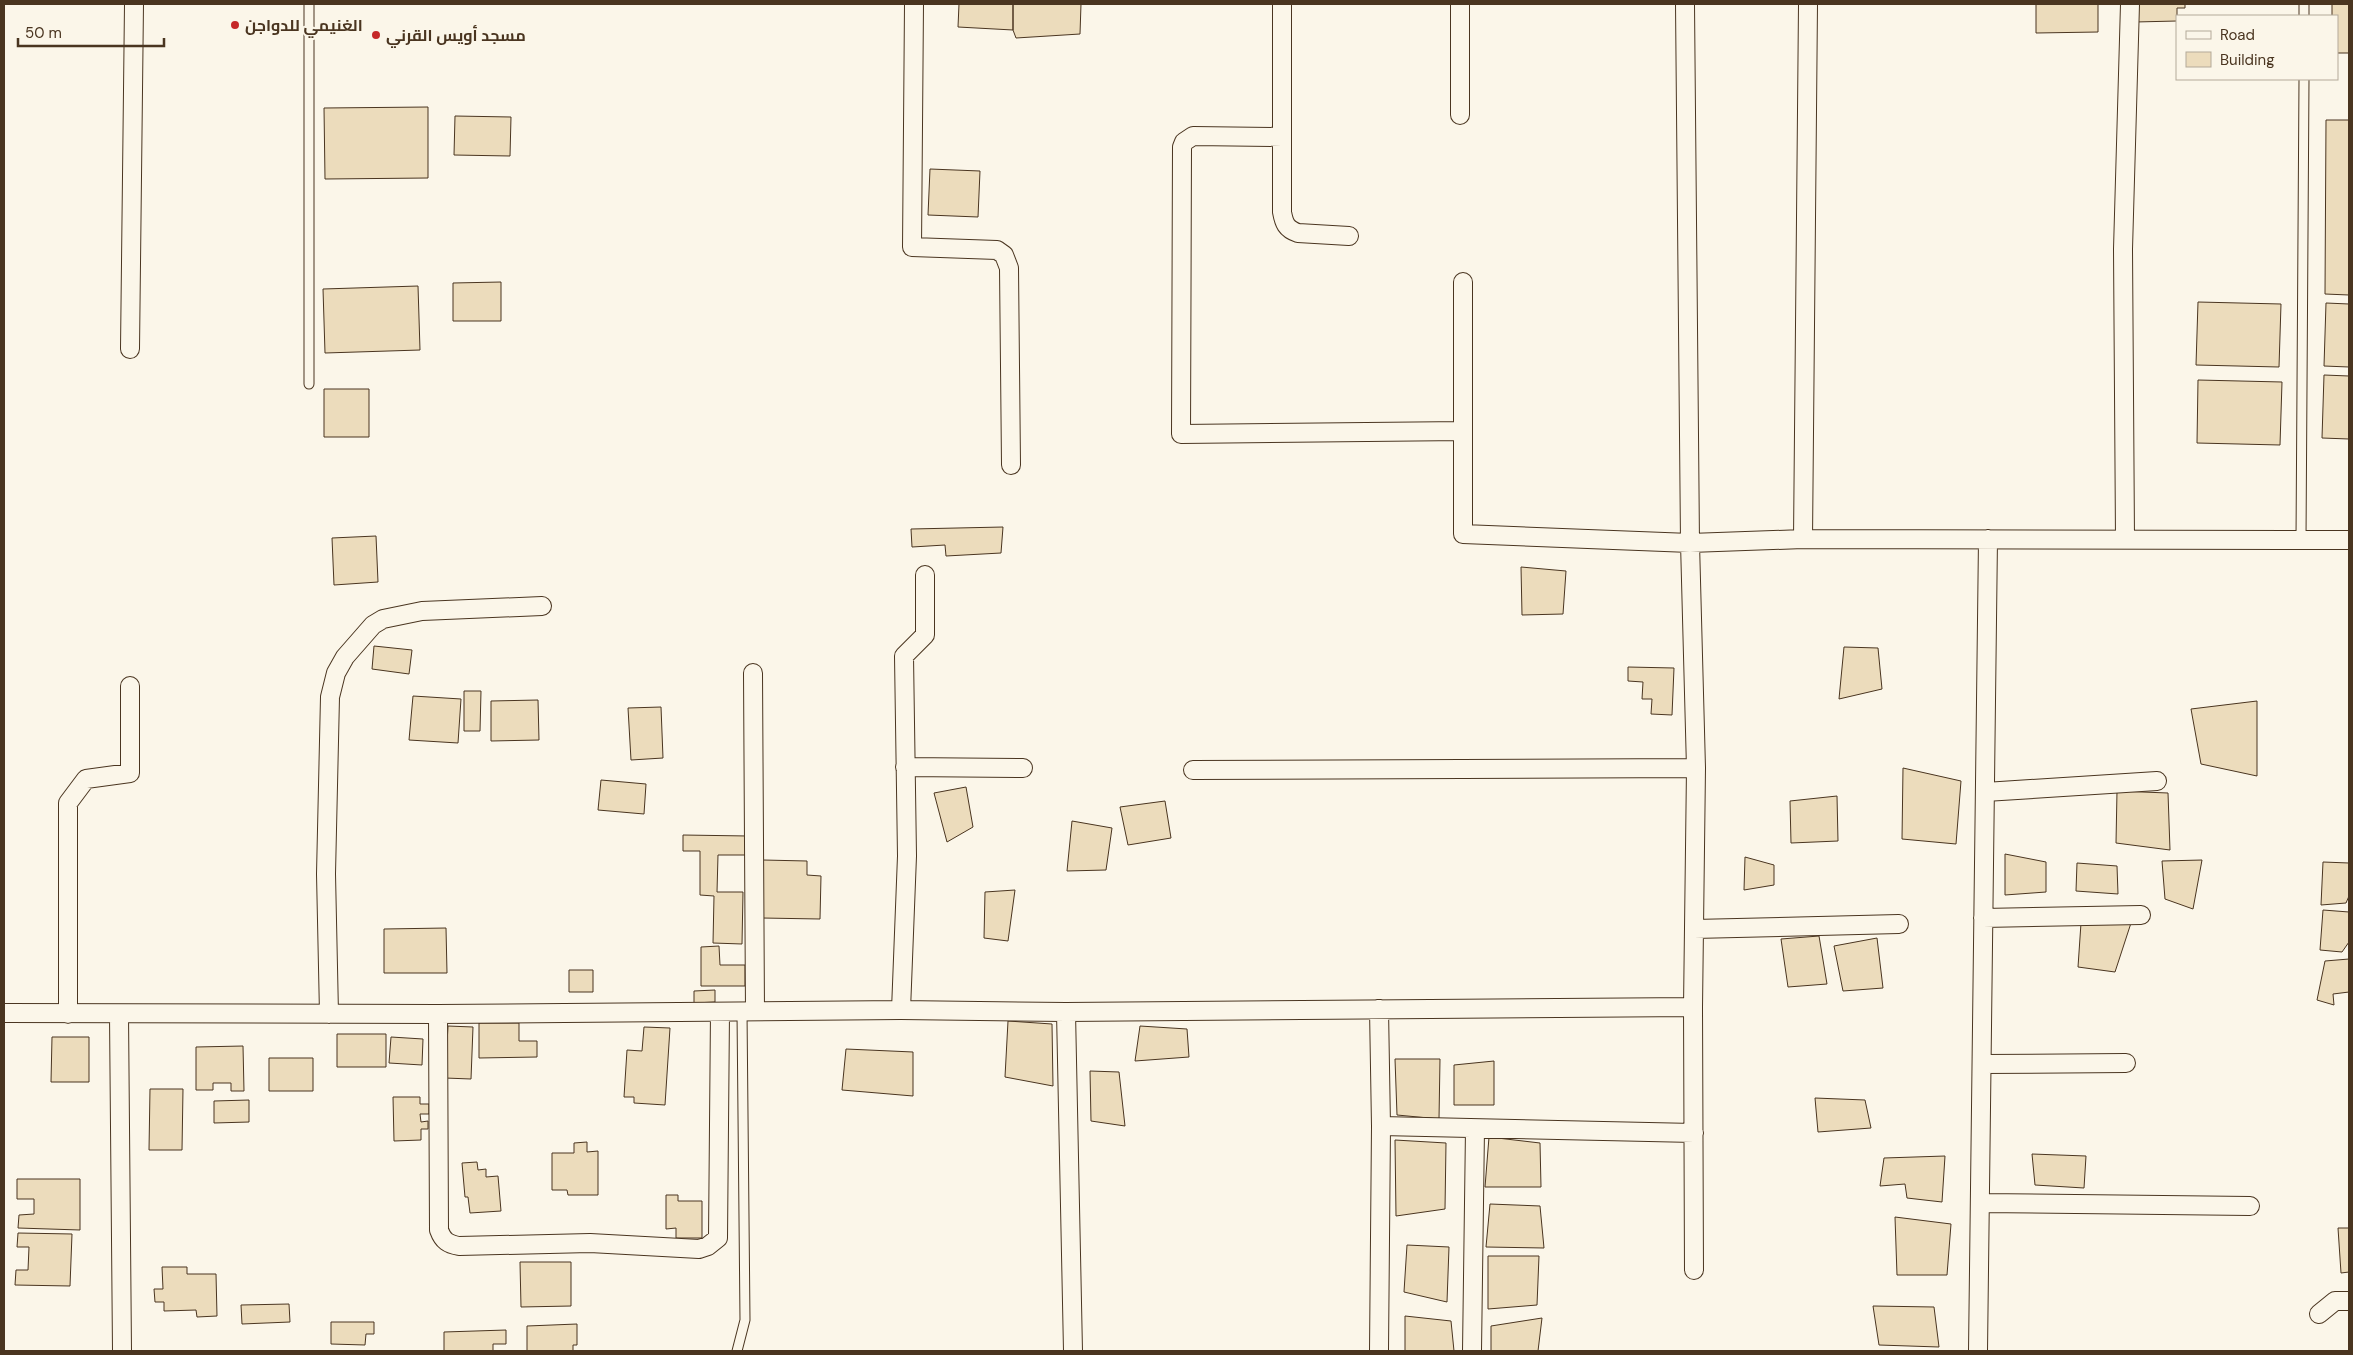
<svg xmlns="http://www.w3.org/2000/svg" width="2353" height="1355" font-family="'DM Sans',Cairo,sans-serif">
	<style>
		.building { fill: #ecdcbc; stroke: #4a3520 }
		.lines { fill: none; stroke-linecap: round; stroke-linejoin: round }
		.lane-casing { stroke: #4a3520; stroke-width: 11 }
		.street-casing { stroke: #4a3520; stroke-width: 20 }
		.lane { stroke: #fbf6e9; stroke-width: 9 }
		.street { stroke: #fbf6e9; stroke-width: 18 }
		.poi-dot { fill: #c62828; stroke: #fbf6e9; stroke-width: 2 }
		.labels { text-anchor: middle; stroke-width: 4; stroke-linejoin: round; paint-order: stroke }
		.poi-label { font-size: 16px; font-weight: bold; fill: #4a3520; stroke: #fbf6e9; text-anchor: start }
	</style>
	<rect width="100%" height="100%" fill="#fbf6e9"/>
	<path class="building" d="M959,4h54v26l-55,-3z
		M1013,4h68l-1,30 -64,4 -3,-8z
		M2036,4h62v28l-62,1z
		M2135,4h50v4h-8v13l-42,1z
		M2332,4h17v49h-12v-37h-5z
		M428,107v71l-103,1 -1,-71z
		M455,116l56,1 -1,39 -56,-1z
		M2326,120h23v175l-24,-1z
		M930,169l50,2 -2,46 -50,-2z
		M501,282v39h-48v-38z
		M418,286l2,64 -95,3 -2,-64z
		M2198,302l83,2 -2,63 -83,-2z
		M2326,303l23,1v63l-25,-1z
		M2324,375l25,1v63l-27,-1z
		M2198,380l84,2 -2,63 -83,-2z
		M324,389h45v48h-45z
		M1003,527l-2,26 -55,3 -1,-11 -33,2 -1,-18z
		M376,536l2,46 -44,3 -2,-47z
		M1521,567l45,4 -3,43 -41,1z
		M374,646l38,4 -3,24 -37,-5z
		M1844,647l34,1 4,41 -43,10z
		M1628,667l46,1 -2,47 -21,-1 1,-15h-10l1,-17 -15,-1z
		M464,691h17l-1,40h-16z
		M413,696l48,3 -3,44 -49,-3z
		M538,700l1,40 -48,1v-40z
		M2257,701v75l-56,-12 -10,-55z
		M661,707l2,51 -32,2 -3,-52z
		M1903,768l58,13 -5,63 -54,-5z
		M601,780l45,4 -2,30 -46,-4z
		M966,787l7,40 -26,15 -13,-49z
		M2117,791l51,2 2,57 -54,-7z
		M1837,796l1,45 -47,2 -1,-42z
		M1165,801l6,37 -43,7 -8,-38z
		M1072,821l40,7 -6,42 -39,1z
		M683,835l65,1v19h-30l-1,37h26l-1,52 -29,-1 1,-47 -14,-1v-44h-17z
		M2005,854l41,8v30l-41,3z
		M1745,857l29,8v20l-30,5z
		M763,860l44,1v14l14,1 -1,43 -58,-1z
		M2202,860l-9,49 -28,-10 -3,-38z
		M2323,862l26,1v33l-3,7 -25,2z
		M2077,863l40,3 1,28 -42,-3z
		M1015,890l-7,51 -24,-3 1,-46z
		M2323,910l26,2v30l-7,10 -22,-2z
		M2081,923h50l-16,49 -37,-5z
		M446,928l1,45h-63v-44z
		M1819,936l8,48 -39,3 -7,-48z
		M1877,938l6,50 -40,3 -9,-45z
		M719,946l1,19h25v21h-44v-39z
		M2349,959v33l-16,2 1,11 -17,-5 8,-39z
		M569,970h24v22h-24z
		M715,990v12l-21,1v-12z
		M1008,1021l44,3 1,62 -48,-9z
		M479,1023h40v18h18v16l-58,1z
		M448,1026l25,1 -2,52 -26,-1z
		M1140,1026l47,3 2,28 -54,4z
		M644,1027l26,1 -5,77 -31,-2v-6h-10l3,-47 15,1z
		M337,1034h49v33h-49z
		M52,1037h37v45h-38z
		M391,1037l32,2 -1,26 -33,-2z
		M243,1046l1,45h-13v-8h-18v7h-17v-43z
		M846,1049l67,3v44l-71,-6z
		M269,1058h44v33h-44z
		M1395,1059h45l-1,60 -42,-4z
		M1494,1061v44h-40v-40z
		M1090,1071l29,1 6,54 -34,-5z
		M150,1089h33l-1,61h-33z
		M393,1097h27v7h9v10h-9l1,8 7,-1v8h-7v11l-27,1z
		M1815,1098l50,2 6,28 -53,4z
		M249,1100v22l-35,1v-22z
		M1489,1137l51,6 1,44h-56z
		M1395,1140l51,3 -1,66 -49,7z
		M587,1142v10l11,-1v44h-30l-1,-5h-15v-37h22v-10z
		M2032,1154l54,2 -2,32 -49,-3z
		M1945,1156l-3,46 -35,-4 -2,-14 -25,2 4,-28z
		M477,1162l1,8 8,-1v8l12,-1 3,35 -31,2 -2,-16h-3l-3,-34z
		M17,1179h63v51l-62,-2 1,-13 15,-1v-15h-17z
		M666,1195h12v6h24v37h-26v-10l-10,1z
		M1490,1204l50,2 4,42 -58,-1z
		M1895,1217l56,7 -4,51h-50z
		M2338,1228h11v44l-8,1z
		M18,1233l54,1 -2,52 -55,-1 1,-15h12l1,-23h-12z
		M1407,1245l42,2 -2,55 -43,-10z
		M1488,1256h51l-2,49 -49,4z
		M520,1262h51v44l-50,1z
		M162,1267h25v7h29l1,42 -20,1 -1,-7 -32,1v-9h-9l-1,-13h9z
		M289,1304l1,18 -48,2 -1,-19z
		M1873,1306l61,1 5,40 -60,-2z
		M1405,1316l46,5 3,30h-49z
		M1542,1318l-4,33h-47v-25z
		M331,1322h43v12h-8l-1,11 -34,-1z
		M577,1324v21h-4v6h-46v-25z
		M506,1330v14h-13v7h-49v-19z"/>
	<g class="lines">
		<defs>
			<path id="lane" d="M309,4v380
				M2304,16v-12
				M2301,540l3,-461
				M737,1351l8,-31 -3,-308"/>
			<path id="street" d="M914,4l-2,243 85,3 7,5 5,13 2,197
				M1282,4v208c2,11 4,17 16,21l51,3
				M1685,4l5,539 6,225 -3,239 1,263
				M1460,115v-111
				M1282,137l-89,-1 -9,6 -2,5 -1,287 282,-3
				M1463,282v252l227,9 113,-4 546,1
				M130,349l4,-345
				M1803,539l5,-535
				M2125,539l-2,-290 7,-245
				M753,673l2,338
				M905,767l118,1
				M1193,770l503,-2
				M1985,792l172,-11
				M1983,918l158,-3
				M1694,929l205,-5
				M901,1010l6,-154 -3,-200 21,-21v-60
				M1066,1012l7,339
				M4,1013l434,1 463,-4 165,2 627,-5
				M68,1014v-211l18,-24 44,-6v-87
				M329,1014l-3,-140 4,-177 6,-24 9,-16 28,-32 10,-6 39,-8 120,-5
				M438,1014l1,216c4,11 9,14 20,16l131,-3 109,6 9,-3 10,-8 2,-226
				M119,1015l3,336
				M1982,1064l144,-1
				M1381,1126l313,7
				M1980,1203l270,3
				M2319,1314l16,-13h14
				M1379,1351l2,-225 -2,-117
				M1472,1351l3,-222
				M1978,1351l10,-812"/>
		</defs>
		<use href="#lane" class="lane-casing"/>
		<use href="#street" class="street-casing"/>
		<use href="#lane" class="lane"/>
		<use href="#street" class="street"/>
	</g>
	<g class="poi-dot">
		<circle cx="235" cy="25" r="5"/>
		<circle cx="376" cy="35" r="5"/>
	</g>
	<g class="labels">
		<g class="poi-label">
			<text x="245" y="31">الغنيمي للدواجن</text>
			<text x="386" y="41">مسجد أويس القرني</text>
		</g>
	</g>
	<rect width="2353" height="1355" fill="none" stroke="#4a3520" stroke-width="10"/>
	<rect x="2176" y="15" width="162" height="65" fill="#fbf6e9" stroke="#b4a999"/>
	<rect x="2186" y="31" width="25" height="8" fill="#fbf6e9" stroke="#b4a999"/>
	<text x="2220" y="40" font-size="15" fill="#4a3520">Road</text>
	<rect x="2186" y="52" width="25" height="15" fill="#ecdcbc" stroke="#b4a999"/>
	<text x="2220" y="65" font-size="15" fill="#4a3520">Building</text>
	<path d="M18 38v8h146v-8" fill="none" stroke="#4a3520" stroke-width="2.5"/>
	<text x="25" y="38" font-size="15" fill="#4a3520" stroke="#fbf6e9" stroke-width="4" paint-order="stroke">50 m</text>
</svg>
